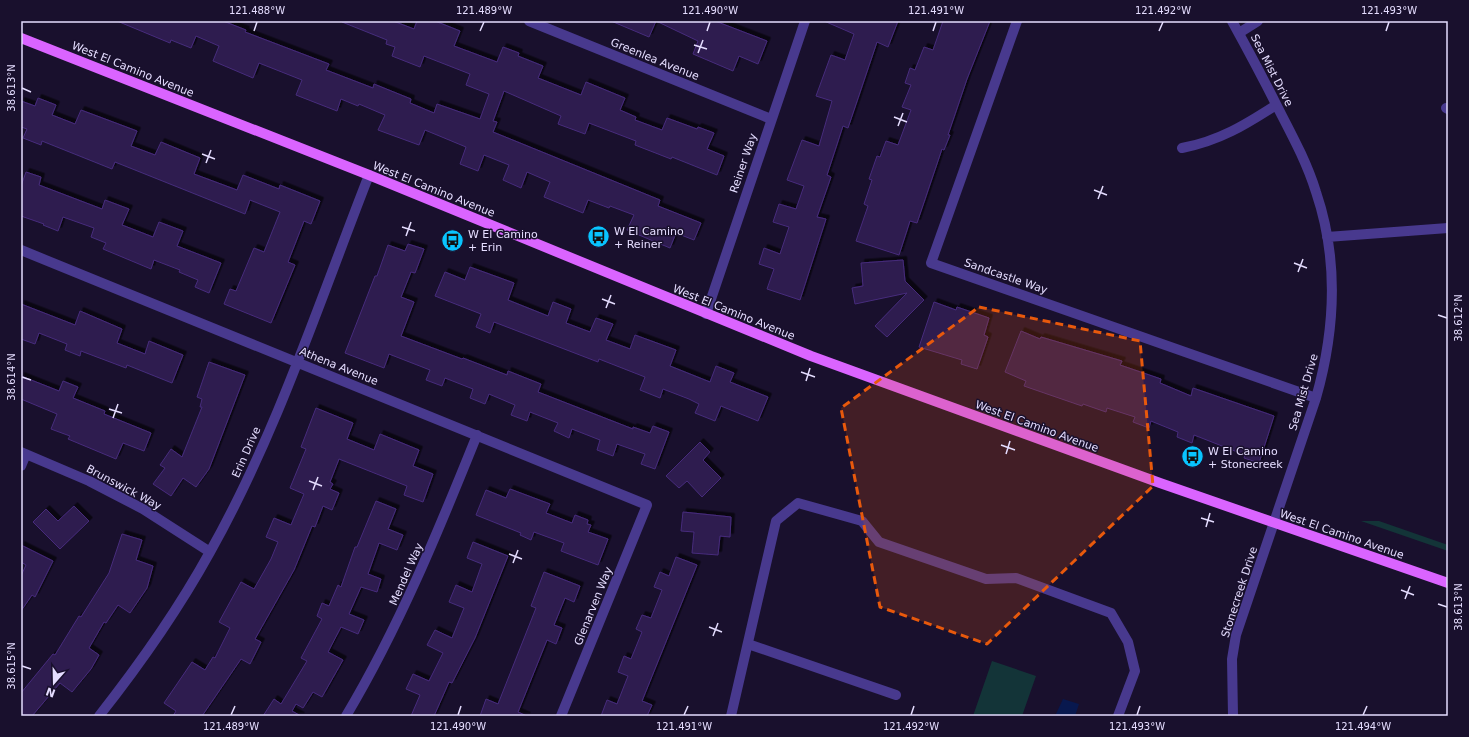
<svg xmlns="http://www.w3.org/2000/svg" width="1469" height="737" font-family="'DejaVu Sans',sans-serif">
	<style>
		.green { fill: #133438 }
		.water { fill: #08184e }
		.building { fill: #2d1b4f; stroke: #472c7c; filter: url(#shadow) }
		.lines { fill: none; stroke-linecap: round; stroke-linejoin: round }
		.minor { stroke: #48398e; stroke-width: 10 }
		.major { stroke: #da64ff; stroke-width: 10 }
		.marked { fill: #e8590c; fill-opacity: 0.2; stroke: #e8590c; stroke-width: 3; stroke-dasharray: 8 5; stroke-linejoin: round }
		.ticks { fill: none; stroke: #e5ddff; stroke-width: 1.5 }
		.labels { text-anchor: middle; stroke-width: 3; stroke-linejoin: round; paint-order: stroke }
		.street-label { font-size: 11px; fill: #e5ddff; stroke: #19102d }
		.poi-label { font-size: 11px; fill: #e5ddff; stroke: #19102d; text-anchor: start }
		.neatline { fill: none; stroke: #e5ddff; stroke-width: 1.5 }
		.ticks-label { font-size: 10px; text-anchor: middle; fill: #e5ddff }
	</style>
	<defs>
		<filter id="shadow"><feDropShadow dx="3.5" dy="-3.5" stdDeviation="0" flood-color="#0009"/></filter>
	</defs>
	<rect width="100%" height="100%" fill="#19102d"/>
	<path class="green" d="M1361,521h18l69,24v6z
		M992,661l44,15 -14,40h-49z"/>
	<path class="water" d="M1063,699l16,5 -4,12h-20z"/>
	<path class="building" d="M117,21h106l23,9 -1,2 84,32 -3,6 47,18 1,-4 37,15 -1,4 24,10 3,-9 43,15 9,-25 -23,-9 4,-11 -46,-18 -4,11 -28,-11 3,-9 -9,-3 1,-4 -45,-18 51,-1 21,8 3,-8h18l25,10 -6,15 43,16 6,-15 16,6 -1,3 25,10 -5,12 43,17 5,-13 39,16 -5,12 16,7 -1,3 27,10 5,-12 30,11 1,-2 16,6 -7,16 17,7 -7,19 -45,-18 -1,2 -36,-14 1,-4 -47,-18 -4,11 -27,-10 3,-8 -57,-25 -11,30 4,1 -4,10 167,68 -2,6 43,17 -7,17 -18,-7 -6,15 -43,-18 7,-15 -24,-9 -1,2 -21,-8 -5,13 -39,-16 6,-15 -23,-10 -6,16 -18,-8 6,-15 -25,-10 -6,16 -18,-7 6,-17 -41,-17 -6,15 -41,-15 7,-15 -26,-11 -1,2 -17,-7 -4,12 -41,-16 6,-15 -43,-17 -6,15 -40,-17 6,-15 -23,-10 -5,12 -20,-8 -1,3z
		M611,21h104l52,20 -9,23 -19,-8 -6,15 -40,-17 5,-13 -42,-20 -7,16z
		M824,21h74l-10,26 -11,-5 -29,86 -5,-2 -16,49 4,2 -14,40 9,2 -26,81 -33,-11 7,-20 -15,-5 5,-16 16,6 9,-27 -16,-5 6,-18 17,5 8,-23 -17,-6 15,-40 17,6 13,-45 -16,-5 15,-41 14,5 9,-26z
		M943,21h47l-23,58 -19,56h2l-6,15 -2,-1 -25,74 -7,-2 -11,34 -43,-14 12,-35 -4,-2 8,-24 -3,-1 8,-23 3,1 6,-16 12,4 13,-35 -9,-3 9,-22 -6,-2 5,-15 5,2 9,-23 9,3z
		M38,98l18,7 -4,10 23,9 6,-14 56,21 -6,15 24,9 6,-13 39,16 -6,16 43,16 6,-15 36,14 1,-4 40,16 -9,23 -7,-3 -16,41 7,3 -24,58 -47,-19 6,-15 6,2 18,-43 10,4 16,-40 -30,-12 -5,14 -130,-52 -3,7 -70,-28 -1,4 -18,-7 4,-9 -6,-2v-26l14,5z
		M26,172l15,5 -2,8 63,24 3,-9 24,9 -7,16 31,12 6,-15 24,9 -6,15 44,17 -12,30 -14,-6 3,-7 -19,-8 1,-2 -26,-10 -3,9 -48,-20 3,-6 -15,-6 3,-9 -31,-11 -5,14 -15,-6 1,-1 -23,-8v-30z
		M408,244l16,5 -9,24 -4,-1 -10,25 13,5 -13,34 61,23 1,-1 44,17 1,-4 33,13 -3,8 95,37v-2l17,6 3,-7 16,6 -14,37 -14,-5 4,-10 -28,-10 -4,12 -16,-6 3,-10 -28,-11 -3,9 -15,-7 4,-8 -28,-11 -3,9 -16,-6 4,-10 -26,-11 -4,10 -15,-6 3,-9 -28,-11 -3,8 -16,-6 4,-10 -41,-16 -5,14 -39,-15 30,-77h2l11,-31 17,6z
		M903,260l2,21 19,19 -37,37 -12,-11 32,-33 -52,11 -3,-16 11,-2 -2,-23z
		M470,267l44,16 -6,17 40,16 5,-14 18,7 -5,14 24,9 6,-14 17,6 -7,16 24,9 5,-14 41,15 -6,16 40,16 6,-16 18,7 -4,9 38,15 -10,24 -37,-15 -6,15 -20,-8 4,-9 -10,-5 -26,-10 -3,9 -20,-8 5,-13 -46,-18 -1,3 -104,-40 -4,11 -14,-6 5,-13 -46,-18 10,-24 20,8z
		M934,302l22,8 1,-3 32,11 -5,17 4,2 -11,32 -16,-5 1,-4 -43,-13z
		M21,304l54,21 5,-14 42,18 -5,14 28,11 4,-13 34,14 -11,28 -45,-18 -1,3 -45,-17 -1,5 -15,-6 2,-6 -28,-11 -4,11 -14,-5z
		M1021,331l19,8 1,-2 81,24 -2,4 41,14 -1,4 31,13 2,-8 81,28 -15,47 -15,-5 1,-3 -51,-20 -2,8 -15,-6 1,-5 -27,-11 -2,7 -16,-6 2,-5 -28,-9 -1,4 -23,-8 -1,2 -58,-20 2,-5 -21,-9z
		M209,362l36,13 -36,94 -13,18 -13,-9 -12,18 -18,-12 12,-16 -5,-3 11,-16 11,8 20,-50h-2l2,-8 -5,-2z
		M21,376l38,15 4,-10 15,6 -5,11 32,13 -1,3 47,19 -7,18 -21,-8 -7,16 -48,-20 2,-3 -19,-7 6,-15 -36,-15z
		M316,408l37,15 -6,16 27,11 6,-16 39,16 -6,16 20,8 -10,28 -19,-7 3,-9 -68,-27 -9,23 3,2 -3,5 9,4 -7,17 -9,-4 -8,21 -3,-1 -18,44 -39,69 6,3 -11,22 -9,-5 -39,57h-29l3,-5 -12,-8 28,-41 13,8 8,-13 2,1 15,-30 -11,-6 22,-40 13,7 17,-30 7,-17 -12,-5 8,-19 17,7 13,-31 -14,-6 16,-39 -5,-2z
		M700,442l10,10 -7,8 18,18 -19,19 -15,-16 -8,7 -13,-12z
		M510,489l40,15 -4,9 26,10 3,-8 13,5 -1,4 4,1 -3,7 20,7 -10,26 -37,-14 3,-8 -30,-11 -3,8 -11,-5 1,-2 -45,-18 10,-25 20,8z
		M376,501l20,8 -8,20 15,6 -6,15 -18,-7 -11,31 13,5 -4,13 -16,-5 -12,27 15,6 -6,14 -17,-7 -13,25 15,8 -21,37 -9,-5 -10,16 -7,-4 -4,7 9,5h-38l11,-17 7,5 26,-43 -6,-3 21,-39 -5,-3 5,-13 7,3 9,-21 3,2 14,-40h2z
		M74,506l15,15 -29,28 -27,-27 13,-13 12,12z
		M683,512l48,5 -1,20 -10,-1 -2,19 -26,-2 2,-21 -13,-1z
		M122,534l20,6 -6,20 17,6 -6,22 -17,25 -12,-8 -12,18 -2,-1 -15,26 10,7 -8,14 -19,23 -12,-9 -28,33h-11v-23l32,-39 2,1 24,-39 2,1 28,-44z
		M473,542l35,14 -33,82 -23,45 -3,-1 -15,34h-23l9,-21 -14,-6 7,-15 16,7 14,-28 -16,-8 8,-15 17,8 12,-30 -15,-6 7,-17 16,7 10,-28 -15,-6z
		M21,545l32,16 -18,36 -3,-2 -11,16v-35l5,-11 -5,-3z
		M676,557l21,8 -55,136 10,4 -5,11h-46l6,-16 10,4 11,-28 -10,-4 6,-16 7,3 11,-27 -6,-3 6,-14 9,3 11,-28 -8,-3 6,-15 9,4z
		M544,572l36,14 -6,16 -9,-4 -11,27 8,3 -6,16 -9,-4 -29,72 9,4h-47l6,-17 12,5 38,-96 -5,-2z"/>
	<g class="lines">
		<path class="minor" d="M529,21l242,98
			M1017,21l-86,242 385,135
			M1232,21c16,29 32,59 47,89 14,27 28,53 37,82 23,68 19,139 0,206l-80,237 -4,24 1,57
			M1239,33l19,-12
			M1446,108l2,1
			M1182,148c37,-7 63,-23 94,-43
			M1327,237l121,-9
			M21,250l626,255 -86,211
			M706,314l99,-293
			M21,452l68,29 54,28 67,43
			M21,466l5,-12
			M748,644l148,51
			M99,716c41,-52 79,-106 111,-164 66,-117 110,-252 159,-377
			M346,716c53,-89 92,-184 131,-281
			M731,716l45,-195 22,-18 64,18 17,21 107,37 30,-1 95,35 17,29 7,29 -17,45"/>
		<path class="major" d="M21,38l348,137 442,181 349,127 288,100"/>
	</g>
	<path class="marked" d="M979,307l161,34 13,145 -166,158 -107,-37 -39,-199z"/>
	<path class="ticks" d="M254,31l3,-9M480,31l4,-9M707,31l3,-9M933,31l3,-9M1159,31l4,-9M1386,31l3,-9M694,45l13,4M698,53l5,-13M22,88l9,4M894,117l13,5M898,126l5,-13M202,154l13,5M206,163l5,-13M1094,190l13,5M1098,199l5,-13M402,227l13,4M406,236l5,-14M1294,263l13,5M1298,272l5,-13M602,299l13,5M606,308l5,-13M1438,315l9,3M801,372l14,5M22,377l9,3M806,381l4,-13M109,409l13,4M113,418l5,-14M1001,445l14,5M1006,454l4,-13M309,481l13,5M313,490l5,-13M1201,518l13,4M1206,527l4,-14M509,554l13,5M513,563l5,-13M1401,590l13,5M1405,599l5,-13M1438,604l9,3M709,627l13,5M713,636l5,-13M22,666l9,3M231,715l4,-9M458,715l3,-9M684,715l4,-9M911,715l3,-9M1137,715l3,-9M1363,715l4,-9"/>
	<defs>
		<symbol id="bus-disc" viewBox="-11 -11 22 22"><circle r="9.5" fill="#09c4ff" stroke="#19102d"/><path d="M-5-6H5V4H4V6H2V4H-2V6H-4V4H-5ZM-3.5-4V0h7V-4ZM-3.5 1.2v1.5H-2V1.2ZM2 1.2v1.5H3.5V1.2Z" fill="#111"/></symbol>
	</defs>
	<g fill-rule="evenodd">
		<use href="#bus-disc" x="586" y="224" width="25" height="25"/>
		<use href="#bus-disc" x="440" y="228" width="25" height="25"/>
		<use href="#bus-disc" x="1180" y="444" width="25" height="25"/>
	</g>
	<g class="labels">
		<g class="street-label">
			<text transform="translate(655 59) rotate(22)" y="4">Greenlea Avenue</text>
			<text transform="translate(133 69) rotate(22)" y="4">West El Camino Avenue</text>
			<text transform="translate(1272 70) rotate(63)" y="4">Sea Mist Drive</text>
			<text transform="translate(743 163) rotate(-71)" y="4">Reiner Way</text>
			<text transform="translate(434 189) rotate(22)" y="4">West El Camino Avenue</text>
			<text transform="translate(1006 276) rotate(19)" y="4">Sandcastle Way</text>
			<text transform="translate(734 312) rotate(22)" y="4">West El Camino Avenue</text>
			<text transform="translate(339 366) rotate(22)" y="4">Athena Avenue</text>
			<text transform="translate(1303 392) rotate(-74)" y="4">Sea Mist Drive</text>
			<text transform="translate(1037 426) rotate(20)" y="4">West El Camino Avenue</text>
			<text transform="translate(246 452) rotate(-66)" y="4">Erin Drive</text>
			<text transform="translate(124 487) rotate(28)" y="4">Brunswick Way</text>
			<text transform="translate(1342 534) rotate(19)" y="4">West El Camino Avenue</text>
			<text transform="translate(406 574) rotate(-66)" y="4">Mendel Way</text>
			<text transform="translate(1239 592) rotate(-72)" y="4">Stonecreek Drive</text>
			<text transform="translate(593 606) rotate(-68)" y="4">Glenarven Way</text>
		</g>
		<g class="poi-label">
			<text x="614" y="235">W El Camino<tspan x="614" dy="13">+ Reiner</tspan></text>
			<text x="468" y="238">W El Camino<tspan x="468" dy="13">+ Erin</tspan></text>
			<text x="1208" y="455">W El Camino<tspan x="1208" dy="13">+ Stonecreek</tspan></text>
		</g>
	</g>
	<rect width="1469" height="737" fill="none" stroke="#19102d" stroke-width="44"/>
	<g transform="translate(54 683) rotate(200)" stroke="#19102d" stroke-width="3" paint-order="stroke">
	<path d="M0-3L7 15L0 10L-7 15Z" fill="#e5ddff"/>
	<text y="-6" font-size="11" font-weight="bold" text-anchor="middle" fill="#e5ddff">N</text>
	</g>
	<rect x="22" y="22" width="1425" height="693" class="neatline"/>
	<g class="ticks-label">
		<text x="257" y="14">121.488°W</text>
		<text x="484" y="14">121.489°W</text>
		<text x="710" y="14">121.490°W</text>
		<text x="936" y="14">121.491°W</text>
		<text x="1163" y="14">121.492°W</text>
		<text x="1389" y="14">121.493°W</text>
		<text transform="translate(11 88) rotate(-90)" y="4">38.613°N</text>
		<text transform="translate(1458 318) rotate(-90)" y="4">38.612°N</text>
		<text transform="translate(11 377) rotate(-90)" y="4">38.614°N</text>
		<text transform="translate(1458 607) rotate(-90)" y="4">38.613°N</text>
		<text transform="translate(11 666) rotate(-90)" y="4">38.615°N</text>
		<text x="231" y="730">121.489°W</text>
		<text x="458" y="730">121.490°W</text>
		<text x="684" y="730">121.491°W</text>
		<text x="911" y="730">121.492°W</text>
		<text x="1137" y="730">121.493°W</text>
		<text x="1363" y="730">121.494°W</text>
	</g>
</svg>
